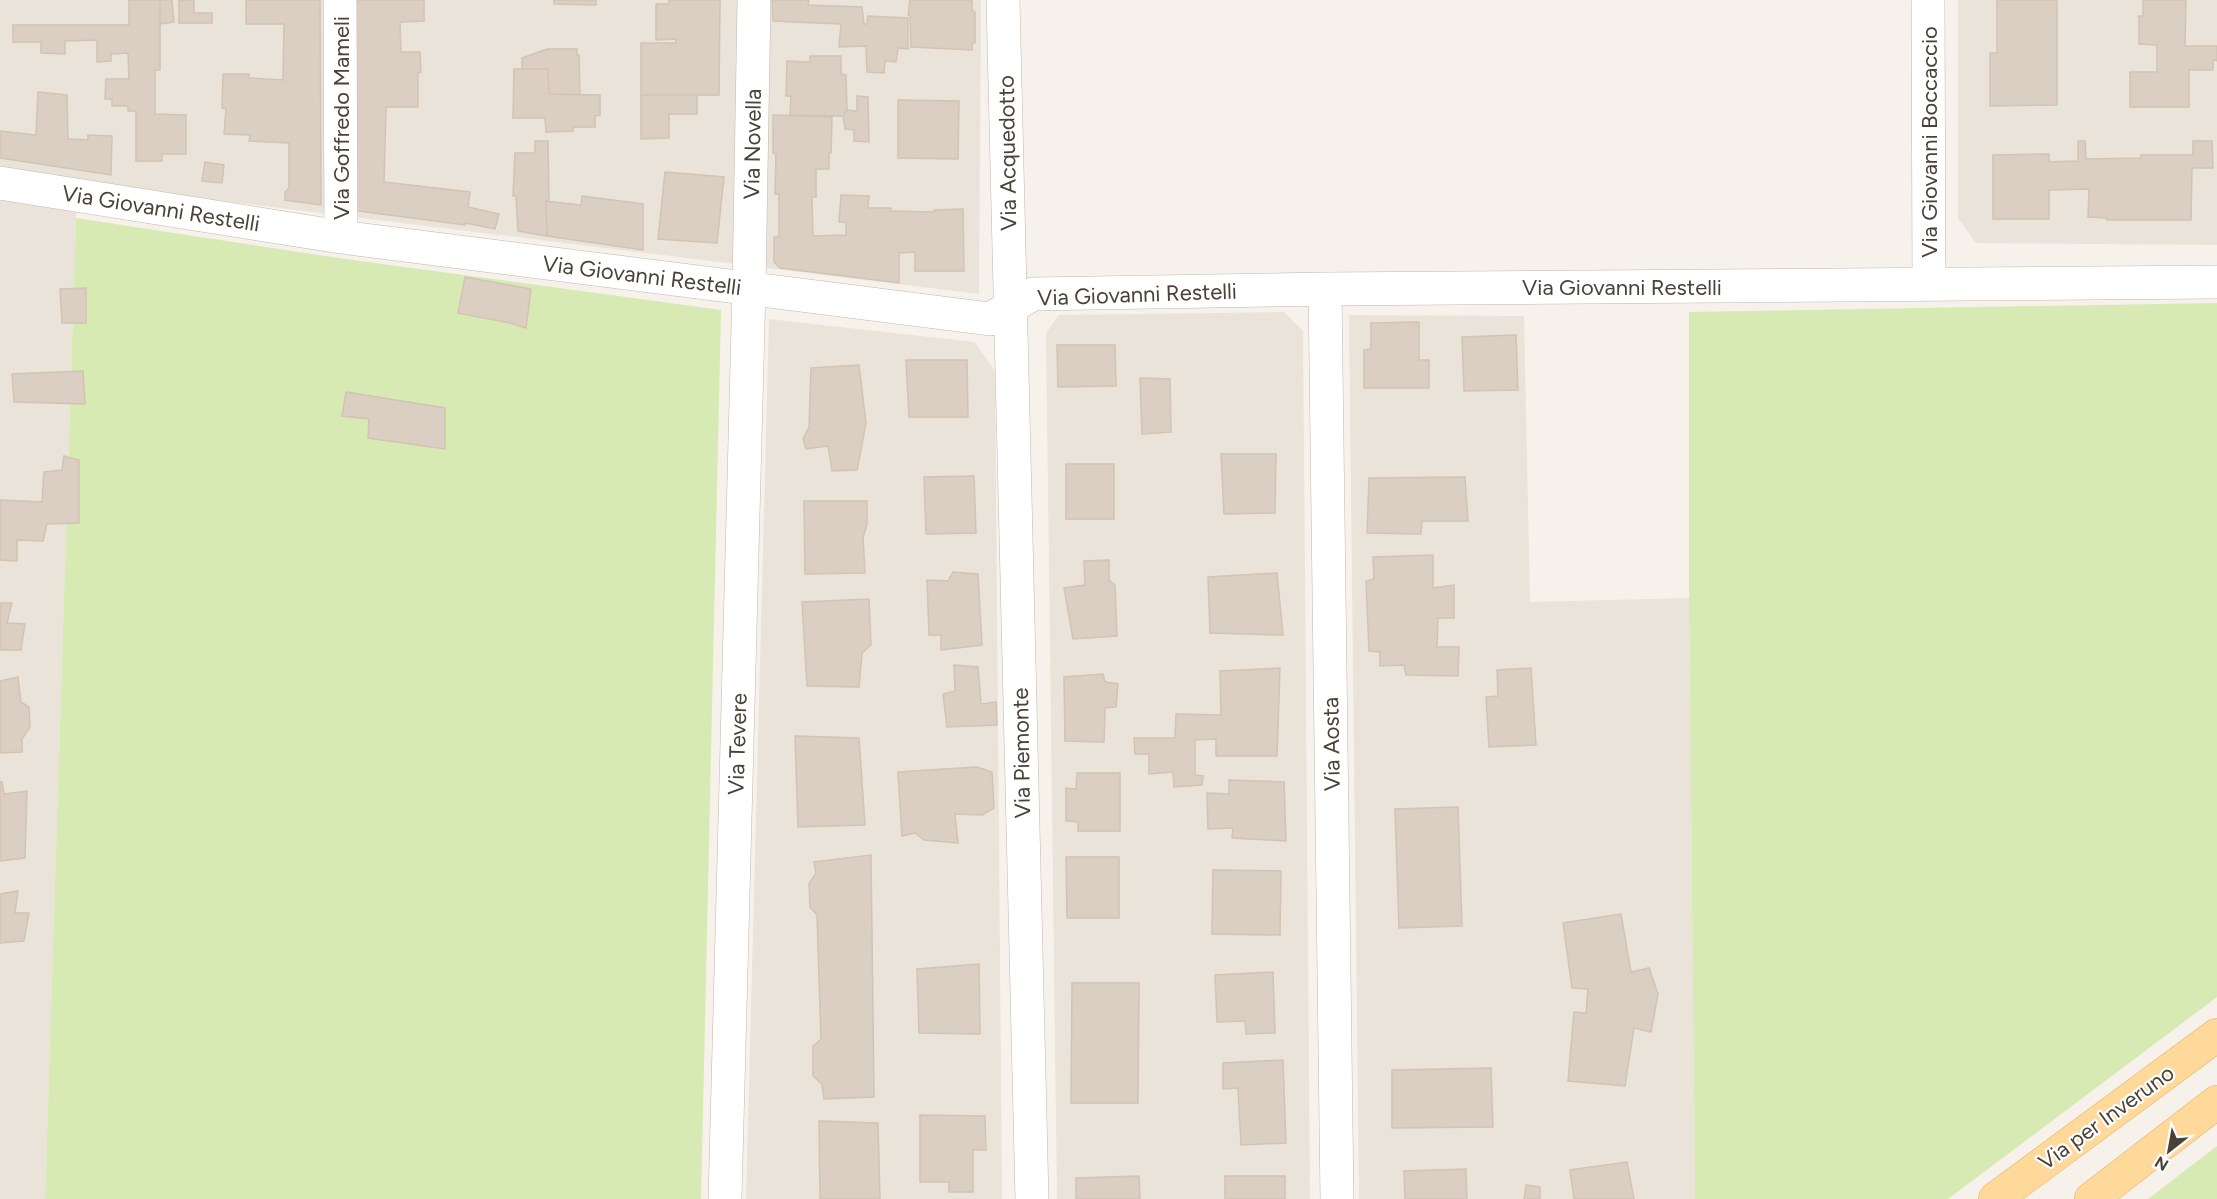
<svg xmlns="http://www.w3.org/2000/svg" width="2217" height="1199" font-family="Figtree,sans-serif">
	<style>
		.residential { fill: #eae3d9 }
		.green { fill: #d7eab3 }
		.building { fill: #dbcfc3; stroke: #d3c3b3; stroke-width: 1.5 }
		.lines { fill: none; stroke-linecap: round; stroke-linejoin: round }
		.street-casing { stroke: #c2b8ad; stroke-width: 34 }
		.primary-casing { stroke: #e7b468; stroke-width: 34 }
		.street { stroke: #fff; stroke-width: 33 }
		.primary { stroke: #ffd99a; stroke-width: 33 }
		.labels { text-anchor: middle; stroke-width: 4.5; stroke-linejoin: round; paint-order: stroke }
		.street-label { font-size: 22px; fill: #4a4138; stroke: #fff }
	</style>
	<rect width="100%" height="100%" fill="#f6f1eb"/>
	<path class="residential" d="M0,0h981l-2,294 -902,-111 -32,1016h-45z
		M1958,0h259v245l-241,-2 -18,-25z
		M1284,312l19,19 7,868h-253l-11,-866 13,-18z
		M1349,315l175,1 6,286 159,-4 6,601h-336z
		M769,319l206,23 20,29 7,828h-256z"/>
	<path class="green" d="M76,218l262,40 383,52 -20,889h-656z
		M2217,303v694l-269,202h-253l-6,-601v-286z
		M2217,1146v53h-69z"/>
	<path class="building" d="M129,0h31v70h-5v44l31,1v39h-24v7h-26v-50h-8v-5h-16v-7h-7l1,-20h23l-1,-26 -17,1v7l-14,1v-22l-32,1v13l-24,-1v-11h-28v-17h116z
		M160,0h12l2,22 -14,2z
		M179,0h15v13h18v10h-33z
		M246,0h74l1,205 -36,-5v-8l4,-4v-45l-40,-2 1,-6 -26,-1 2,-25 -4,-1 1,-34h26v4l34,2 1,-56h-38z
		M352,0h72v21l-24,1 1,30h19l1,20 -3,1v34h-32l-2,75 86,10 -2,15 31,7 -4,15 -30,-6v2l-114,-15z
		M554,0h42v5l-42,-1z
		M669,0h51l-1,95h-78v-52h35v-4l-20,1v-36h13z
		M772,0h37l-1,5 54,2 2,17h3l1,-8 40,2v31l-10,-1 -2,14 -11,-1 -1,12 -17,-1 -1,-26 -27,1 2,-23 -68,-3z
		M910,0h62v10l3,2v31h-3v7l-61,-3 -1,-31 -2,-1z
		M1997,0h60v105l-67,1v-53h7z
		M2143,0h43l-1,46h32v15l-4,-1v10h-24v37h-59v-35h27v-27l-18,-1v-28h4z
		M547,49h30v6h2l1,40 -31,-1 -1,-25h-26v-11z
		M810,56h31v18l5,1 1,35 -4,6 -53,-1 1,-19h-5l1,-35 23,1z
		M514,69h34l1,25 51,1v20l-5,1v11h-22v4l-27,1 -1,-14h-32z
		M38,92l29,3 1,44 20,1v-5l24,1 -1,39 -111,-17v-27l36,4z
		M641,95h56v19h-28v24l-28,1z
		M857,96l11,1 1,45 -15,-1v-11l-9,-1 -2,-13 4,-6 10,1z
		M898,100l61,1 -1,58 -60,-1z
		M773,115l59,2 -1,36h-2v16h-13v28h-4l1,39 33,-1v-13h-7l2,-27 28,1 -1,12h23v3l43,1v-2l29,-1 1,62h-49v-19l-16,1v30l-119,-15 -6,-6v-25h5v-43h-4l1,-40 -3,-1z
		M535,141h13l1,60h-3l1,35 -29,-5 -2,-35h-3l2,-43h20z
		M2078,141h7l1,18 55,-1v-3h52v-14h19l1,27h-21l-1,52h-84v-2l-19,-1 1,-28 -40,1v29h-56v-64l56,-1v8l29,-1z
		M205,162l19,3 -2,18 -20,-2z
		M665,172l59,5 -7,66 -59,-4z
		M582,196l61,8v46l-96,-14 -1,-35 35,4z
		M465,277l66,12 -5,39 -16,-5 -52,-10z
		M86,288v35h-24l-2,-34z
		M1419,322v38h10v28h-65v-38l7,-1v-26z
		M1516,335l2,55 -54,1 -2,-54z
		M1057,345h58l1,41 -58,1z
		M906,360h61l1,57h-59z
		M859,365l7,58 -9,47 -25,1 -4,-25 -22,3 -3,-10 6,-12 2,-59z
		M83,371l2,33 -71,-2 -2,-28z
		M1140,378l30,1 1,53 -29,2z
		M346,392l99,16v41l-77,-11 1,-19 -27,-3z
		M1221,454h55l-1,59 -51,1z
		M64,456l15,4v63l-32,1 -4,17 -26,-1v21l-17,-1v-60l42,2 2,-30 18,-2z
		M1066,464h48v55h-48z
		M974,476l2,57 -50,1 -2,-57z
		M1465,477l3,44h-46l-1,13 -54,-1 2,-55z
		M804,501h63v23l-4,14 2,35 -60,1z
		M1433,555v33l21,-3v33h-16l-1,29h22l-1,29 -52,-1 -2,-10 -24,1v-14l-11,-1 -3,-70 8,-2 -1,-22z
		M1109,560v20l6,5 2,51 -44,3 -9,-51 21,-3 -1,-24z
		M953,572l25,2 4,71 -41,5v-15h-12l-2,-55 21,1z
		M1277,573l6,62 -73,-2 -2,-56z
		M869,599l2,46 -9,8 -3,34 -52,-1 -5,-84z
		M0,603h12l-5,20 18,1 -4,26h-21z
		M954,665l24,2 3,37 15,-2 1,23 -50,2 -4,-33 12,-3z
		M1280,668l-3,88h-61v-17l-21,1v35l8,1 -1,9 -28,2 -1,-15 -24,2v-20h-14l-1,-16h41l1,-24 45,1 -1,-44z
		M1531,668l5,77 -47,2 -3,-50 12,-1 -1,-26z
		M1103,674l2,8 13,2 -2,23 -11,1 -1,34 -39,-1 -1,-64z
		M18,677l3,25 8,5 1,20 -8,12v13l-22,1v-72z
		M795,736l64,2 6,87 -67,2z
		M977,767l15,5 2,36 -12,7 -27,-1 3,29 -34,-3 -9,-7 -13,3 -4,-64z
		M1077,773h43v58h-42v-9l-12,-1v-33l10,1z
		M1229,780l55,2 2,59 -54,-3 1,-10 -25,1 -1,-36 22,1z
		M0,782h2l2,12 23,-3 -2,67 -25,3z
		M1458,807l4,119 -63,2 -4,-119z
		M871,855l3,242 -50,2 -2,-15 -9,-8v-30l8,-7 -4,-124 -7,-8 -1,-23 7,-11 -2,-11z
		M1066,857h53v61h-52z
		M1213,870l68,1 -1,64 -68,-1z
		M18,891l-3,22h14l-5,28 -24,2v-49z
		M1621,914l10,58 18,-4 9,26 -7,38 -17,-4 -9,58 -57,-5 6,-69 12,1 2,-24 -16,-1 -9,-65z
		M979,964l1,70 -61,-1 -2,-64z
		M1273,972l2,61 -29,1 -1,-13 -28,1 -2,-47z
		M1072,983h67l-1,120h-67z
		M1283,1060l3,83 -45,2 -3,-57 -15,1v-26z
		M1491,1068l2,59 -101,1v-58z
		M920,1115l65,1 1,34h-13v42h-24v-10h-29z
		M819,1121l59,2 2,76h-60z
		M1627,1162l7,37h-60l-4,-29z
		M1466,1169l1,30h-62l-1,-28z
		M1139,1176l1,23h-64v-21z
		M1225,1176h60v23h-60z
		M1526,1185l14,2v12h-16z"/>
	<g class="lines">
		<defs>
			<path id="street" d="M340,0l1,237
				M1003,0l29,1199
				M1928,0l1,285
				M0,183l341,54 649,82 43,-25 292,-5 892,-7
				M1325,289l12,910
				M725,1199l24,-911 5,-288"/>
			<path id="primary" d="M1995,1199l222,-164
				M2091,1199l126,-97"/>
		</defs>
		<use href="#street" class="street-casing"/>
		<use href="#primary" class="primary-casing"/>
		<use href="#street" class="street"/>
		<use href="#primary" class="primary"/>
	</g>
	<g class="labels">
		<g class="street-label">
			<text transform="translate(341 118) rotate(-90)" y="8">Via Goffredo Mameli</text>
			<text transform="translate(1929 142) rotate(-90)" y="8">Via Giovanni Boccaccio</text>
			<text transform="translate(752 144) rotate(-89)" y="8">Via Novella</text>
			<text transform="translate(1007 153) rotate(-91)" y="8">Via Acquedotto</text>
			<text transform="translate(161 208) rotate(9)" y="8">Via Giovanni Restelli</text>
			<text transform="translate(642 275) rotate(7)" y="8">Via Giovanni Restelli</text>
			<text x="1622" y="295">Via Giovanni Restelli</text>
			<text transform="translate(1137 294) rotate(-2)" y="8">Via Giovanni Restelli</text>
			<text transform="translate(737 744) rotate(-88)" y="8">Via Tevere</text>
			<text transform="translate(1331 744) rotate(-91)" y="8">Via Aosta</text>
			<text transform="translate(1021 753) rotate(-91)" y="8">Via Piemonte</text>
			<text transform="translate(2106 1117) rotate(-36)" y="8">Via per Inveruno</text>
		</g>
	</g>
	<g transform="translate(2169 1151) rotate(211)" stroke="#ffffff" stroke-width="4.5" paint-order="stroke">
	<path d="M0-4.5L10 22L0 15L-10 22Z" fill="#4a4138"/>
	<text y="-9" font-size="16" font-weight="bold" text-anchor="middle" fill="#4a4138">N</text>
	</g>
</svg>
